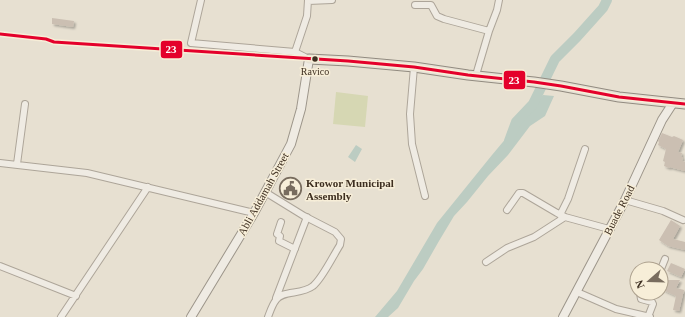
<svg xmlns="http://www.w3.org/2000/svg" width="685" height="317" font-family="'Times New Roman',serif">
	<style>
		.green { fill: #d6d7b3 }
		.water { fill: #bcccc2 }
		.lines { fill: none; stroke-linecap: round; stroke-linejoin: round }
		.river { stroke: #bcccc2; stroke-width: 10 }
		.building { fill: #cbbfb2; filter: url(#shadow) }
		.street-casing { stroke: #ada599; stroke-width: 8 }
		.secondary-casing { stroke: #9c958a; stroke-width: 10 }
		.primary-casing { stroke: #928b80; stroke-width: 11 }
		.street { stroke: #efebe3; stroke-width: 6 }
		.secondary { stroke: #efebe3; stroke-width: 8 }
		.primary { stroke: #e6e1d4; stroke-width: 9 }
		.bus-1-casing { stroke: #f7eed8; stroke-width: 6 }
		.bus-1 { stroke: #e4002b; stroke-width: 3 }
		.bus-dot { fill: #3d2e20; stroke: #f7eed8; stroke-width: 1.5 }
		.labels { text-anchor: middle; stroke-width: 3; stroke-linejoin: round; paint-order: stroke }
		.bus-label { font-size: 10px; fill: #3d2e20; stroke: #f7eed8 }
		.poi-label { font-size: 11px; font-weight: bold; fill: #3d2e20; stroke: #f7eed8; text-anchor: start }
		.street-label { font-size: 11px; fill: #3d2e20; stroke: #f7eed8 }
		.line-badge { stroke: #f7eed8; stroke-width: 1.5 }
		.badge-label { font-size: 11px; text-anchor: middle; font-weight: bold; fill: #fff }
	</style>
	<defs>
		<filter id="shadow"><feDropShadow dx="2" dy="2" stdDeviation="1" flood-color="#0004"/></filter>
	</defs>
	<rect width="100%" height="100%" fill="#e7e0d1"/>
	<path class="green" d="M336,92l32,4 -3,31 -32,-3z"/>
	<path class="water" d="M543,95l11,1 -9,20 -15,10 -22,29 -20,21 -21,26 -13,14 -15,25 -16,28 -9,12 -16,27 -10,9h-13l22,-26 40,-68 55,-68 37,-44z
		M356,145l6,4 -7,13 -7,-5z"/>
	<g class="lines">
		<path class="river" d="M509,141l7,-19 17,-18 22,-45 22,-22 26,-29 4,-8"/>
	</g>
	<path class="building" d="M52,18l22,3 -1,6 -21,-3z
		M662,133l10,4 2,-1 9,4 -5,12 4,1 -1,4h2l-1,4 3,1v9l-12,-3 -3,-1 -1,1 -5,-2 1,-4 -2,-1 3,-12 -8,-4 1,-3 -1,-1z
		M671,220l9,6 -7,13 12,3v8l-17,-4 -9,-6z
		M671,263l14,6 -4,8 -14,-6z
		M668,280h12l-4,8 8,2 -5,21 -6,-1 3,-14 -13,-6 4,-9z"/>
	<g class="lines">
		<defs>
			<path id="street" d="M201,0l-10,43 104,9 14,7
				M308,1l24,-1
				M415,5h16l6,11 7,3 45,12
				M295,52l12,-36 1,-16
				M414,67l-4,47 2,30 13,52
				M476,75l13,-44 8,-21 2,-10
				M0,163l87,10 167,40
				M17,164l8,-60
				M265,192l39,24 31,16 6,7 -1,6c-7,11 -18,34 -27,41 -11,9 -31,4 -37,14 -4,5 -6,12 -8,17
				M625,200l38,11 20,9
				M507,210l12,-17h4l34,20 8,4 44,12
				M560,215l8,-16 17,-50
				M281,222l-4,12 3,2 -1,5 16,8
				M486,262l21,-14 27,-11 31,-20
				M0,266l76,30
				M661,269l4,-10
				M577,292l39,17 34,8
				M640,293l1,6 11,3 1,2 -5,13
				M276,298l31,-81
				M61,317l87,-130"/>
			<path id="secondary" d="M191,317l63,-104 21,-39 16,-30 10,-35 8,-50
				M563,317l62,-117 37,-80 11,-17"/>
			<path id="primary" d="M309,59l39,2 66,6 54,8 66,7 27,4 58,11 66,7"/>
		</defs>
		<use href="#street" class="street-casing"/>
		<use href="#secondary" class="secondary-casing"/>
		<use href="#primary" class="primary-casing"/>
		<use href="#street" class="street"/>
		<use href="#secondary" class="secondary"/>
		<use href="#primary" class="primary"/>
		<defs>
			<path id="bus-1" d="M0,34l46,5 8,3 294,19 66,6 54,8 66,7 27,4 58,11 66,7"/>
		</defs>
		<use href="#bus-1" class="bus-1-casing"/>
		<use href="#bus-1" class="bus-1"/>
	</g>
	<defs>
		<symbol id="civic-ring" viewBox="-11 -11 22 22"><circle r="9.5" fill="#f7eed8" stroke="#786c5e" stroke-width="1.5"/><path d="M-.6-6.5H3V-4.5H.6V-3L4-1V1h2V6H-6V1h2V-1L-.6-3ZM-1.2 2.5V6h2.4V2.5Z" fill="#786c5e"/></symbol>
	</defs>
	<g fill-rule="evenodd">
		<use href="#civic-ring" x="278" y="176" width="25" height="25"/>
	</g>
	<circle class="bus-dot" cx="315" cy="59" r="3.5"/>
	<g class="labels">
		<g class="bus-label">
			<text x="315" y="75">Ravico</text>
		</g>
		<g class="poi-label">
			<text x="306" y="187">Krowor Municipal<tspan x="306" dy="13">Assembly</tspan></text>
		</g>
		<g class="street-label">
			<text transform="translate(263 194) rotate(-61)" y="4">Abli Addamah Street</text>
			<text transform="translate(619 210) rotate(-63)" y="4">Buade Road</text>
		</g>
	</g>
	<g class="line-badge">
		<rect x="160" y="40" width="23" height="19" rx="4" fill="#e4002b"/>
		<rect x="503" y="70" width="23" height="20" rx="4" fill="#e4002b"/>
	</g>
	<g class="badge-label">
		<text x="171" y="53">23</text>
		<text x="514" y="84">23</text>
	</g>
	<g transform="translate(649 281) rotate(250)"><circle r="19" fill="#f7eed8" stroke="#ada18e"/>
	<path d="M0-3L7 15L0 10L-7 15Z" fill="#786c5e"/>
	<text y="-6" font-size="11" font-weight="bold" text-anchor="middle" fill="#3d2e20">N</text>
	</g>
</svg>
